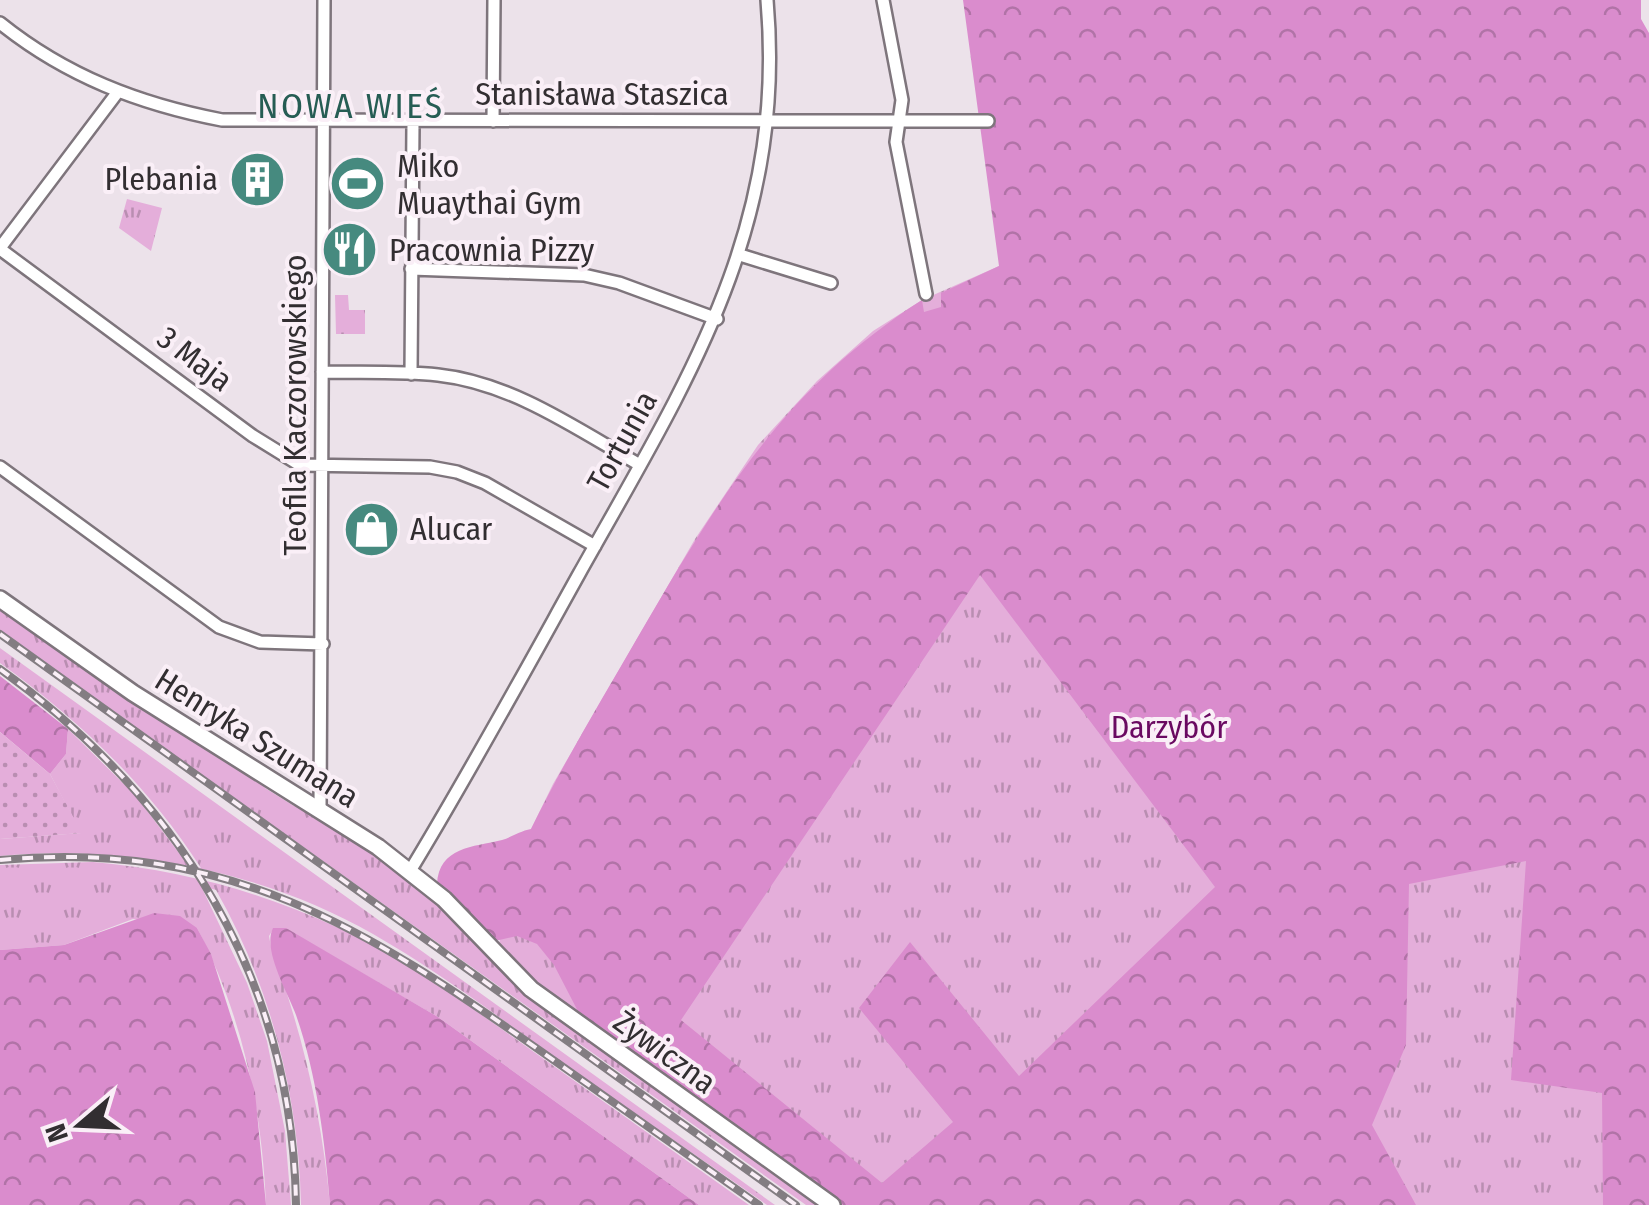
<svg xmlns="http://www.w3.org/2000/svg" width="1649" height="1205" font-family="'Fira Sans Condensed',sans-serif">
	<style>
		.grass { fill: url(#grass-tufts) }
		.forest { fill: url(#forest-crowns); fill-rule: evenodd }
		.garden { fill: url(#garden-dots) }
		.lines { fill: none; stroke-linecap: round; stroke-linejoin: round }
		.street-casing { stroke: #7e757c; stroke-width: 16 }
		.secondary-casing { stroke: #7e757c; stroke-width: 20 }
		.street { stroke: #fff; stroke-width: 11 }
		.secondary { stroke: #fff; stroke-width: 15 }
		.rail-casing { stroke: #837d82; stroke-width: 8 }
		.rail { stroke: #faeff7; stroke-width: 4; stroke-dasharray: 11; stroke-linecap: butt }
		.labels { text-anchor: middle; stroke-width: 8; stroke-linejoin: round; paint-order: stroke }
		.street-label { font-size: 32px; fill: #322e31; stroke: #faeff7 }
		.poi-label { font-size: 32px; fill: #322e31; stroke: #faeff7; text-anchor: start }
		.park-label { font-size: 32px; fill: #6a0961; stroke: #faeff7 }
		.neighbourhood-label { font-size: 35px; letter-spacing: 2.5px; fill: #265d54; stroke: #faeff7 }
	</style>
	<defs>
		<pattern id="grass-tufts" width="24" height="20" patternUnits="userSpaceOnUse" patternTransform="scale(2.5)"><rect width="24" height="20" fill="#e4aeda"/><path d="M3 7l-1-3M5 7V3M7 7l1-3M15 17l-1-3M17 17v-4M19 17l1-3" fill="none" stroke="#b98eb1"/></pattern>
		<pattern id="forest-crowns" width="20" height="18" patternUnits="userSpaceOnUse" patternTransform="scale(2.5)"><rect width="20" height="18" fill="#da8ccd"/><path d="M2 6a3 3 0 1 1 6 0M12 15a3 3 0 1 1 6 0" fill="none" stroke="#b173a7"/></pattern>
		<pattern id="garden-dots" width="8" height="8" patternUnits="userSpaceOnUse" patternTransform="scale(2.5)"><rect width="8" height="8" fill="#e4aeda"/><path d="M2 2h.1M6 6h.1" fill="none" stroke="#b98eb1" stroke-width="1.8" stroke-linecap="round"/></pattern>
	</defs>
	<rect width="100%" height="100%" fill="#ece2ea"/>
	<path class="grass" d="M127,199l35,9 -11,43 -32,-23z
		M1535,199l114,1006h-817l-336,-251 35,-125 22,-45 142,-245 63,-94 59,-64 56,-50 49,-31 77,-34z
		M335,295h13l1,15h16v24h-29z
		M0,604l261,175 4,9 29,18 4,-4 97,63 91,85 338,255h-18l-806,-574z
		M0,648l775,557h-8c-66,-47 -133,-91 -199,-138 -64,-46 -127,-94 -195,-133 -110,-63 -247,-90 -373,-78v-17l81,-6 -31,-59 16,-20 2,-25 68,67 52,69 13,3c-54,-84 -121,-147 -201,-205z
		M93,862c122,11 225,48 330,111l326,232h-50l-261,-188 -152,-88 -12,-1 -5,8 2,11c31,85 51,168 59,258h-29c-2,-109 -31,-220 -85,-315l-15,-4 46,97 20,58 18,90 6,74h-25c-4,-96 -24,-191 -69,-277l-64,-9 -69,26 -64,5v-85z"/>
	<path class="forest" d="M963,0h678v19l8,14v1172h-46l-1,-112 -91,-13 15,-219 -117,23 -3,161 -34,80 44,80h-576l-257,-184 -29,-56 -17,-21 -20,-8 -22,5 -58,-57c2,-37 36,-37 65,-44 10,-3 18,-9 29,-11 33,-67 71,-130 108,-194 80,-137 145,-247 283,-335l2,12 17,-5v-14l58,-27zM980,575l235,312 -196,189 -109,-134 -51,66 94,114 -71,61 -201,-163z
		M0,676l68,53 -2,25 -16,20 -50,-42z
		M154,913l26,3 17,12 14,26 44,138 11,113h-266v-255l64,-5z
		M273,928h13l152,89 261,188h-369c-5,-63 -13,-130 -34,-190 -8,-22 -34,-65 -23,-87z"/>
	<path class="garden" d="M0,732l50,42 32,59 -82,6z"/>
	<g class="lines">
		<defs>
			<path id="street" d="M883,0l19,100 -6,42 30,152
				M0,23c66,53 139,81 222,97l766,1
				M493,121l1,-121
				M0,248l117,-155
				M0,249l253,187 47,29 130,2 27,5 28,11 110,63
				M740,255l91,28
				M411,269l173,6 35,8 98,36
				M322,372c38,1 78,-1 116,3 74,8 139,54 202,90
				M411,374l2,-251
				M0,467l219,160 41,15 63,2
				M320,810l4,-810
				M410,871c59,-97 114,-198 169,-297 107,-191 208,-344 188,-574"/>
			<path id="secondary" d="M0,599l133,94 245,154 66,52 87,90 301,216"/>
		</defs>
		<use href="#street" class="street-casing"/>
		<use href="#secondary" class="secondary-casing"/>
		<use href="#street" class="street"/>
		<use href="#secondary" class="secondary"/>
		<defs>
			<path id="rail" d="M0,634l796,571
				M0,669c179,129 293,311 296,536
				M0,860c227,-21 366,68 542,192 72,51 145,102 217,153"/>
		</defs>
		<use href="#rail" class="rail-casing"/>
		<use href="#rail" class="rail"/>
	</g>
	<defs>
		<symbol id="building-disc" viewBox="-11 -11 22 22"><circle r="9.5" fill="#468a7f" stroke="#faeff7"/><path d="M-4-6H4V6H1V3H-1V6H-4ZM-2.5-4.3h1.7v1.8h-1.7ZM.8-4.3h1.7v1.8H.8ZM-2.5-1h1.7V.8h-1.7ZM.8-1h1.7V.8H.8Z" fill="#fff"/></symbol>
		<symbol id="stadium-disc" viewBox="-11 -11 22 22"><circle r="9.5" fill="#468a7f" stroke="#faeff7"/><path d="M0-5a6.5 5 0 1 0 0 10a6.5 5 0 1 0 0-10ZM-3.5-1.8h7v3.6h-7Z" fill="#fff"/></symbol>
		<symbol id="restaurant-disc" viewBox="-11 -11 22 22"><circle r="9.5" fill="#468a7f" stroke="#faeff7"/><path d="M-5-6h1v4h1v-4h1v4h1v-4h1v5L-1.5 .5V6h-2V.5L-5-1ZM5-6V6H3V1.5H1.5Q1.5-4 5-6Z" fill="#fff"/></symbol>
		<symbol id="shop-disc" viewBox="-11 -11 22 22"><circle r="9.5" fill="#468a7f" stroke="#faeff7"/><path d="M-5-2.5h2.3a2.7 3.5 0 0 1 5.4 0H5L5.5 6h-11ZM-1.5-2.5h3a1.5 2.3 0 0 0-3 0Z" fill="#fff"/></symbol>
	</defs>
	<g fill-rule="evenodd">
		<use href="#building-disc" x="226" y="148" width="63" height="63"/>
		<use href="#stadium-disc" x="326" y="152" width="63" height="63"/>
		<use href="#restaurant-disc" x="318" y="218" width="63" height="63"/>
		<use href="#shop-disc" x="340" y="498" width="63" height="63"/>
	</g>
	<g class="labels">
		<g class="street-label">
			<text x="602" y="105">Stanisława Staszica</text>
			<text transform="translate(195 359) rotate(37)" y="11">3 Maja</text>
			<text transform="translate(295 405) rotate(-90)" y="11">Teofila Kaczorowskiego</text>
			<text transform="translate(622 441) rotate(-61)" y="11">Tortunia</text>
			<text transform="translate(257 738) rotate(32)" y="11">Henryka Szumana</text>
			<text transform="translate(665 1052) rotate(36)" y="11">Żywiczna</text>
		</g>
		<g class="poi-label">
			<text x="397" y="177">Miko<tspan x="397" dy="37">Muaythai Gym</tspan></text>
			<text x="218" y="190" text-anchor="end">Plebania</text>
			<text x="389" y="261">Pracownia Pizzy</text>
			<text x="410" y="540">Alucar</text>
		</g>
		<g class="park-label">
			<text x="1169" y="738">Darzybór</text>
		</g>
		<g class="neighbourhood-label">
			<text x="351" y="118">NOWA WIEŚ</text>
		</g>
	</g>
	<g transform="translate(80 1125) rotate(251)" stroke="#faeff7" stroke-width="8" paint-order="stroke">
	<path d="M0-8L18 38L0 25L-18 38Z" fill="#322e31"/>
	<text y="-15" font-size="28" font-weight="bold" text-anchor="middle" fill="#322e31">N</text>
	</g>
</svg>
